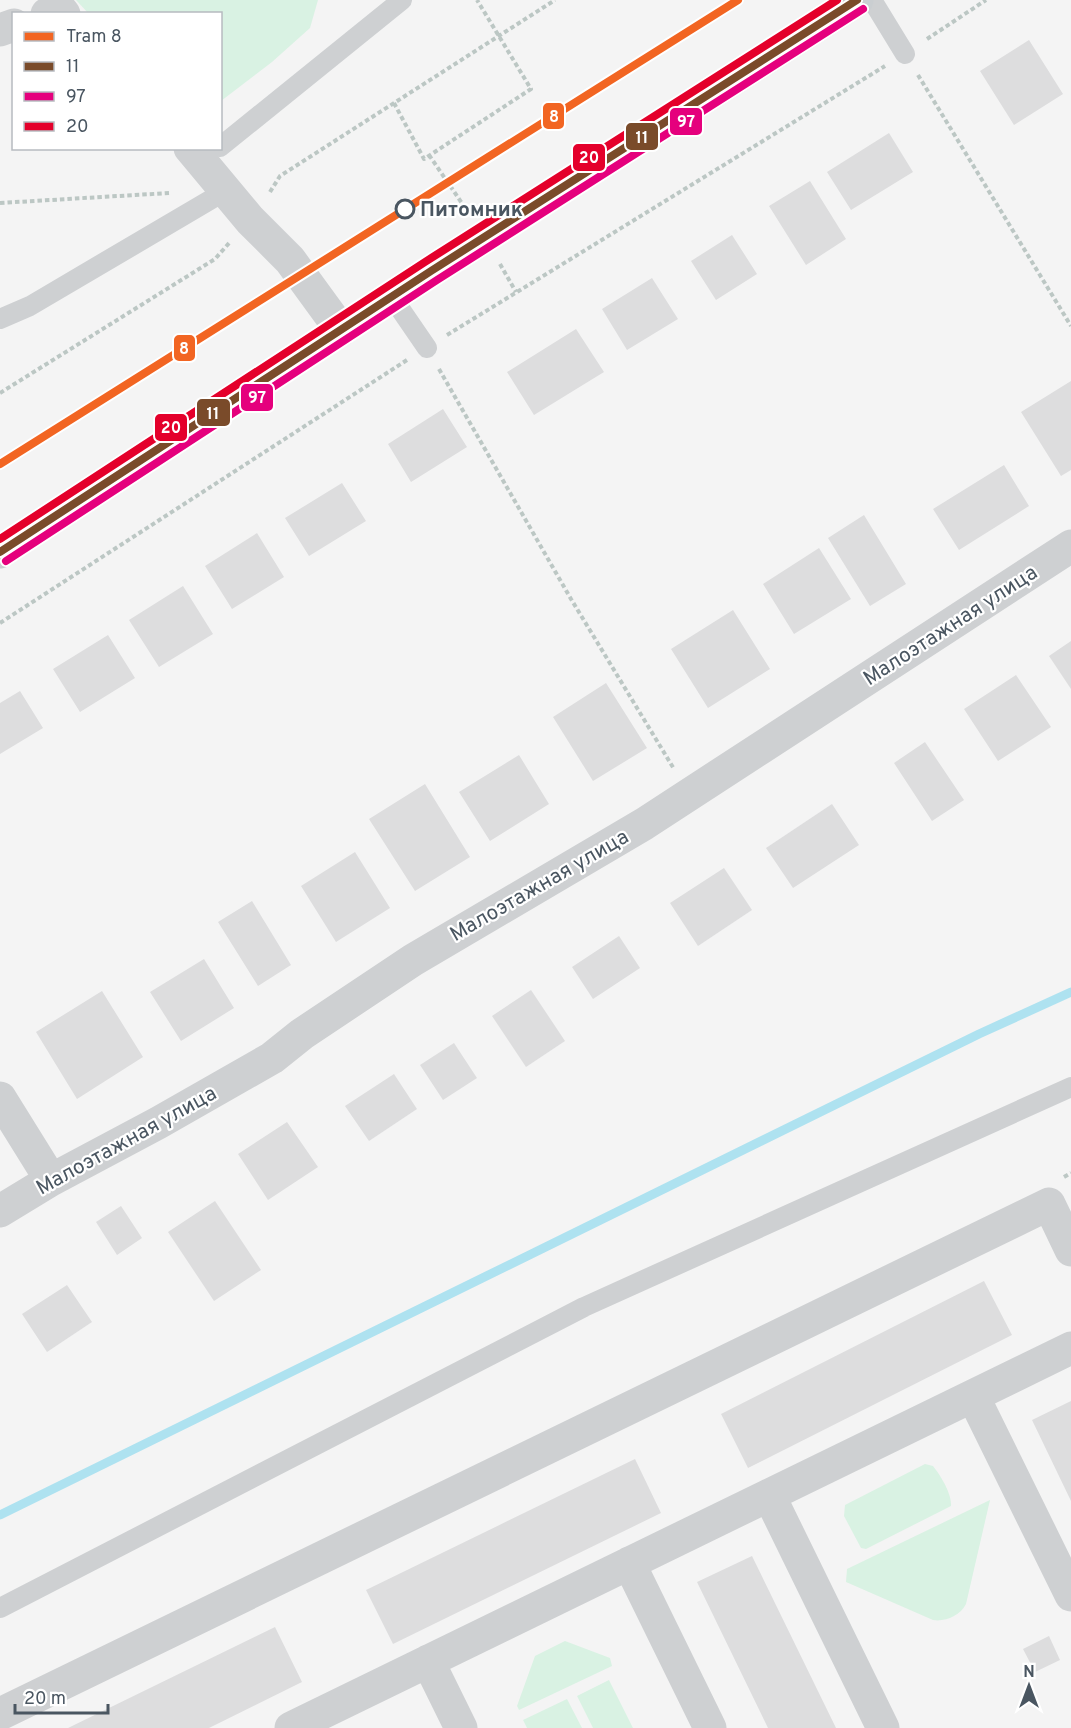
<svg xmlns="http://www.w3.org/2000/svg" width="1071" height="1728" font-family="Overpass,sans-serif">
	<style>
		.green { fill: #d9f2e3 }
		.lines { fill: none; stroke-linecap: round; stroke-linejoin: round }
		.stream { stroke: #aee2f0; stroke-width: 9 }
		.building { fill: #ddddde }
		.path { stroke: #bcc7c4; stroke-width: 4; stroke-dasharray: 4.5 3; stroke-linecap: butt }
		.lane { stroke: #ced0d2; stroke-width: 20 }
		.street { stroke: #ced0d2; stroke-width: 33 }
		.primary { stroke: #caced1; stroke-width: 33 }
		.bus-1-casing { stroke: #fff; stroke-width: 12 }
		.bus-2-casing { stroke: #fff; stroke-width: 12 }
		.bus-3-casing { stroke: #fff; stroke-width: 12 }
		.bus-1 { stroke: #7a4b2a; stroke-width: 8 }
		.bus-2 { stroke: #e5007d; stroke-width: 8 }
		.bus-3 { stroke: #e4002b; stroke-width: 8 }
		.tram-1-casing { stroke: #fff; stroke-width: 12 }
		.tram-1 { stroke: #f26522; stroke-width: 8 }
		.stop-dot { fill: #fff; stroke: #4a5661; stroke-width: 3 }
		.labels { text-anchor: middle; stroke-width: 4.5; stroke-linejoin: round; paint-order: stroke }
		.stop-label { font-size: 21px; font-weight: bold; fill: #4a5661; stroke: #fff; text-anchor: start }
		.street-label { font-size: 21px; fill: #4a5661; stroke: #fff }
		.line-badge { stroke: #fff; stroke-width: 2 }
		.badge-label { font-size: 16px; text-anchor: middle; font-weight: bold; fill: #fff }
	</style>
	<rect width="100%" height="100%" fill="#f4f4f4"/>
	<path class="green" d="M76,0h242l-8,28 -38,34 -51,39 -1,-87 -132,-1z
		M925,1464l8,2c8,10 19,28 18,40l-85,43 -5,-1 -17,-32 1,-11z
		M990,1500l-24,104c-6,12 -21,18 -33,16l-87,-38 1,-13z
		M565,1641l45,17 2,8 -93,44 -2,-4 18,-50z
		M609,1680l24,48h-40l-16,-32z
		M567,1699l15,29h-55l-4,-8z"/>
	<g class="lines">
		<path class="stream" d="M0,1515l979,-481 92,-42"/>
	</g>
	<path class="building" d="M1029,40l34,54 -49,31 -34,-54z
		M889,133l24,39 -62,38 -24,-38z
		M810,181l36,58 -40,26 -37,-59z
		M732,235l25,39 -41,26 -25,-39z
		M652,278l26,41 -51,31 -25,-41z
		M576,329l28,43 -70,43 -27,-43z
		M1071,381v89l-10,6 -40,-64z
		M443,409l24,38 -56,35 -23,-38z
		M1004,465l25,41 -70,44 -26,-41z
		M342,483l24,38 -57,35 -24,-38z
		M864,515l42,69 -36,22 -42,-68z
		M257,533l27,44 -52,32 -27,-43z
		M819,548l32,51 -57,35 -31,-50z
		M183,586l30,48 -54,33 -30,-47z
		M733,610l37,59 -62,39 -37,-59z
		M108,635l27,43 -55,34 -27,-43z
		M1071,641v48l-22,-33z
		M1016,675l35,52 -53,34 -34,-52z
		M606,683l41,65 -54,33 -40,-64z
		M20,691l23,37 -43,26v-51z
		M925,742l39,58 -32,21 -38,-58z
		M519,755l30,49 -59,37 -31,-49z
		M425,784l45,73 -55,34 -46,-72z
		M832,804l27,41 -66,43 -27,-40z
		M355,852l35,56 -54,34 -35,-56z
		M724,868l28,42 -54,36 -28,-43z
		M252,901l39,64 -33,21 -40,-64z
		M619,936l21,32 -47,31 -21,-32z
		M204,959l30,49 -53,33 -31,-49z
		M531,990l34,51 -39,26 -34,-51z
		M102,991l41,66 -66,42 -41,-67z
		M454,1043l23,35 -34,22 -23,-35z
		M394,1074l23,35 -48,32 -24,-35z
		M287,1122l31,45 -50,33 -30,-46z
		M215,1201l46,69 -47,31 -46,-69z
		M121,1206l21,32 -25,17 -21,-33z
		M984,1281l28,54 -264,133 -27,-54z
		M67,1285l25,37 -45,30 -25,-38z
		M1071,1401v100l-39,-81z
		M635,1459l26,54 -268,131 -27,-54z
		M752,1556l84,172h-68l-71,-146z
		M275,1627l27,55 -93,46h-141z
		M1049,1636l11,24 -25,12 -12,-23z"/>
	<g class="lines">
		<path class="path" d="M927,39l59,-39
			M918,75l153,251
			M394,103l30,56 107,-70 -54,-89
			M429,155l39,57
			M270,192l10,-16 275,-176
			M0,203l169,-10
			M500,264l16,28
			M447,335l438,-269
			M439,369l132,230 103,170
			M0,393l215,-134 15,-17
			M0,623l407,-263
			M1064,1177l7,-4"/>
		<path class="lane" d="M872,0l33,54
			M220,147l182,-147
			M392,297l35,51
			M0,319l30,-13 197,-116
			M0,1608l584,-301 487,-220"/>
		<path class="street" d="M47,14l13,-5 4,5
			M0,30l14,-5
			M190,148l60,72 40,40 51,70
			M0,1098l51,82
			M0,1211l51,-31 107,-57 114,-65 30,-24 111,-74 231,-136 427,-278
			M973,1396l98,199
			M769,1495l114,233
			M629,1563l81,165
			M428,1661l33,67
			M0,1714l1049,-510 22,46
			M291,1728l780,-380"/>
		<path class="primary" d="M0,552l431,-281 426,-271"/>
		<defs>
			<path id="bus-1" d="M0,552l431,-281 426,-271"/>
			<path id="bus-2" d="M6,561l431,-281 426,-271"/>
			<path id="bus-3" d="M0,539l425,-277 412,-262"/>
		</defs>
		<use href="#bus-1" class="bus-1-casing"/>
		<use href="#bus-2" class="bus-2-casing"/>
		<use href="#bus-3" class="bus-3-casing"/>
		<use href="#bus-1" class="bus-1"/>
		<use href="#bus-2" class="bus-2"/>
		<use href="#bus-3" class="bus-3"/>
		<defs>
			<path id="tram-1" d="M0,464l738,-464"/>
		</defs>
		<use href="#tram-1" class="tram-1-casing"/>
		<use href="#tram-1" class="tram-1"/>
	</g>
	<circle class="stop-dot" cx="405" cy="209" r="9"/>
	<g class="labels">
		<g class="stop-label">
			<text x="420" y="216">Питомник</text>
		</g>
		<g class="street-label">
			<text transform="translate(950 625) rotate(-33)" y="7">Малоэтажная улица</text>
			<text transform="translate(539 885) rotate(-30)" y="7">Малоэтажная улица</text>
			<text transform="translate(126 1140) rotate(-29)" y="7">Малоэтажная улица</text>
		</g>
	</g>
	<g class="line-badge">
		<rect x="542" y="102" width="23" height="28" rx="6" fill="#f26522"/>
		<rect x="669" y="107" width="34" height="29" rx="6" fill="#e5007d"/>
		<rect x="625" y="122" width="34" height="29" rx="6" fill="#7a4b2a"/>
		<rect x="572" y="143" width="34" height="29" rx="6" fill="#e4002b"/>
		<rect x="173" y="334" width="23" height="28" rx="6" fill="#f26522"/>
		<rect x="240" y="383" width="34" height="29" rx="6" fill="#e5007d"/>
		<rect x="196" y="398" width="35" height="29" rx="6" fill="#7a4b2a"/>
		<rect x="154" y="413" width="34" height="29" rx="6" fill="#e4002b"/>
	</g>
	<g class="badge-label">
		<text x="554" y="122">8</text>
		<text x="686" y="127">97</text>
		<text x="642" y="143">11</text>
		<text x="589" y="163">20</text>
		<text x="184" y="354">8</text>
		<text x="257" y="403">97</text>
		<text x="213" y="419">11</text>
		<text x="171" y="433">20</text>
	</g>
	<rect x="12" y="12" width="210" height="138" fill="#ffffff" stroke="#b7bbc0" stroke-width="1.5"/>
	<rect x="24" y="32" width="30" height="9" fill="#f26522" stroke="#b7bbc0" stroke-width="1.5"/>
	<text x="66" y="42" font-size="18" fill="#4a5661">Tram 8</text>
	<rect x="24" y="62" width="30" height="9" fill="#7a4b2a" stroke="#b7bbc0" stroke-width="1.5"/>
	<text x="66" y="72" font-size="18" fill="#4a5661">11</text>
	<rect x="24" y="92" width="30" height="9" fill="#e5007d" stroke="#b7bbc0" stroke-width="1.5"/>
	<text x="66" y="102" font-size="18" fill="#4a5661">97</text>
	<rect x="24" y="122" width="30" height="9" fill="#e4002b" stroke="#b7bbc0" stroke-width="1.5"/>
	<text x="66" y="132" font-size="18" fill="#4a5661">20</text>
	<g transform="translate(1029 1686)" stroke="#ffffff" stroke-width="4.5" paint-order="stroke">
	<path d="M0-4.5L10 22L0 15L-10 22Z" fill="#4a5661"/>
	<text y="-9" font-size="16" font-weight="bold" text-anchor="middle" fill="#4a5661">N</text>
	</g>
	<path d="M15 1704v9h93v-9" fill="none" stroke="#4a5661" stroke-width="3"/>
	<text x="24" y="1704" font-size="18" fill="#4a5661" stroke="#ffffff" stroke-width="4.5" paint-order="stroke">20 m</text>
</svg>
